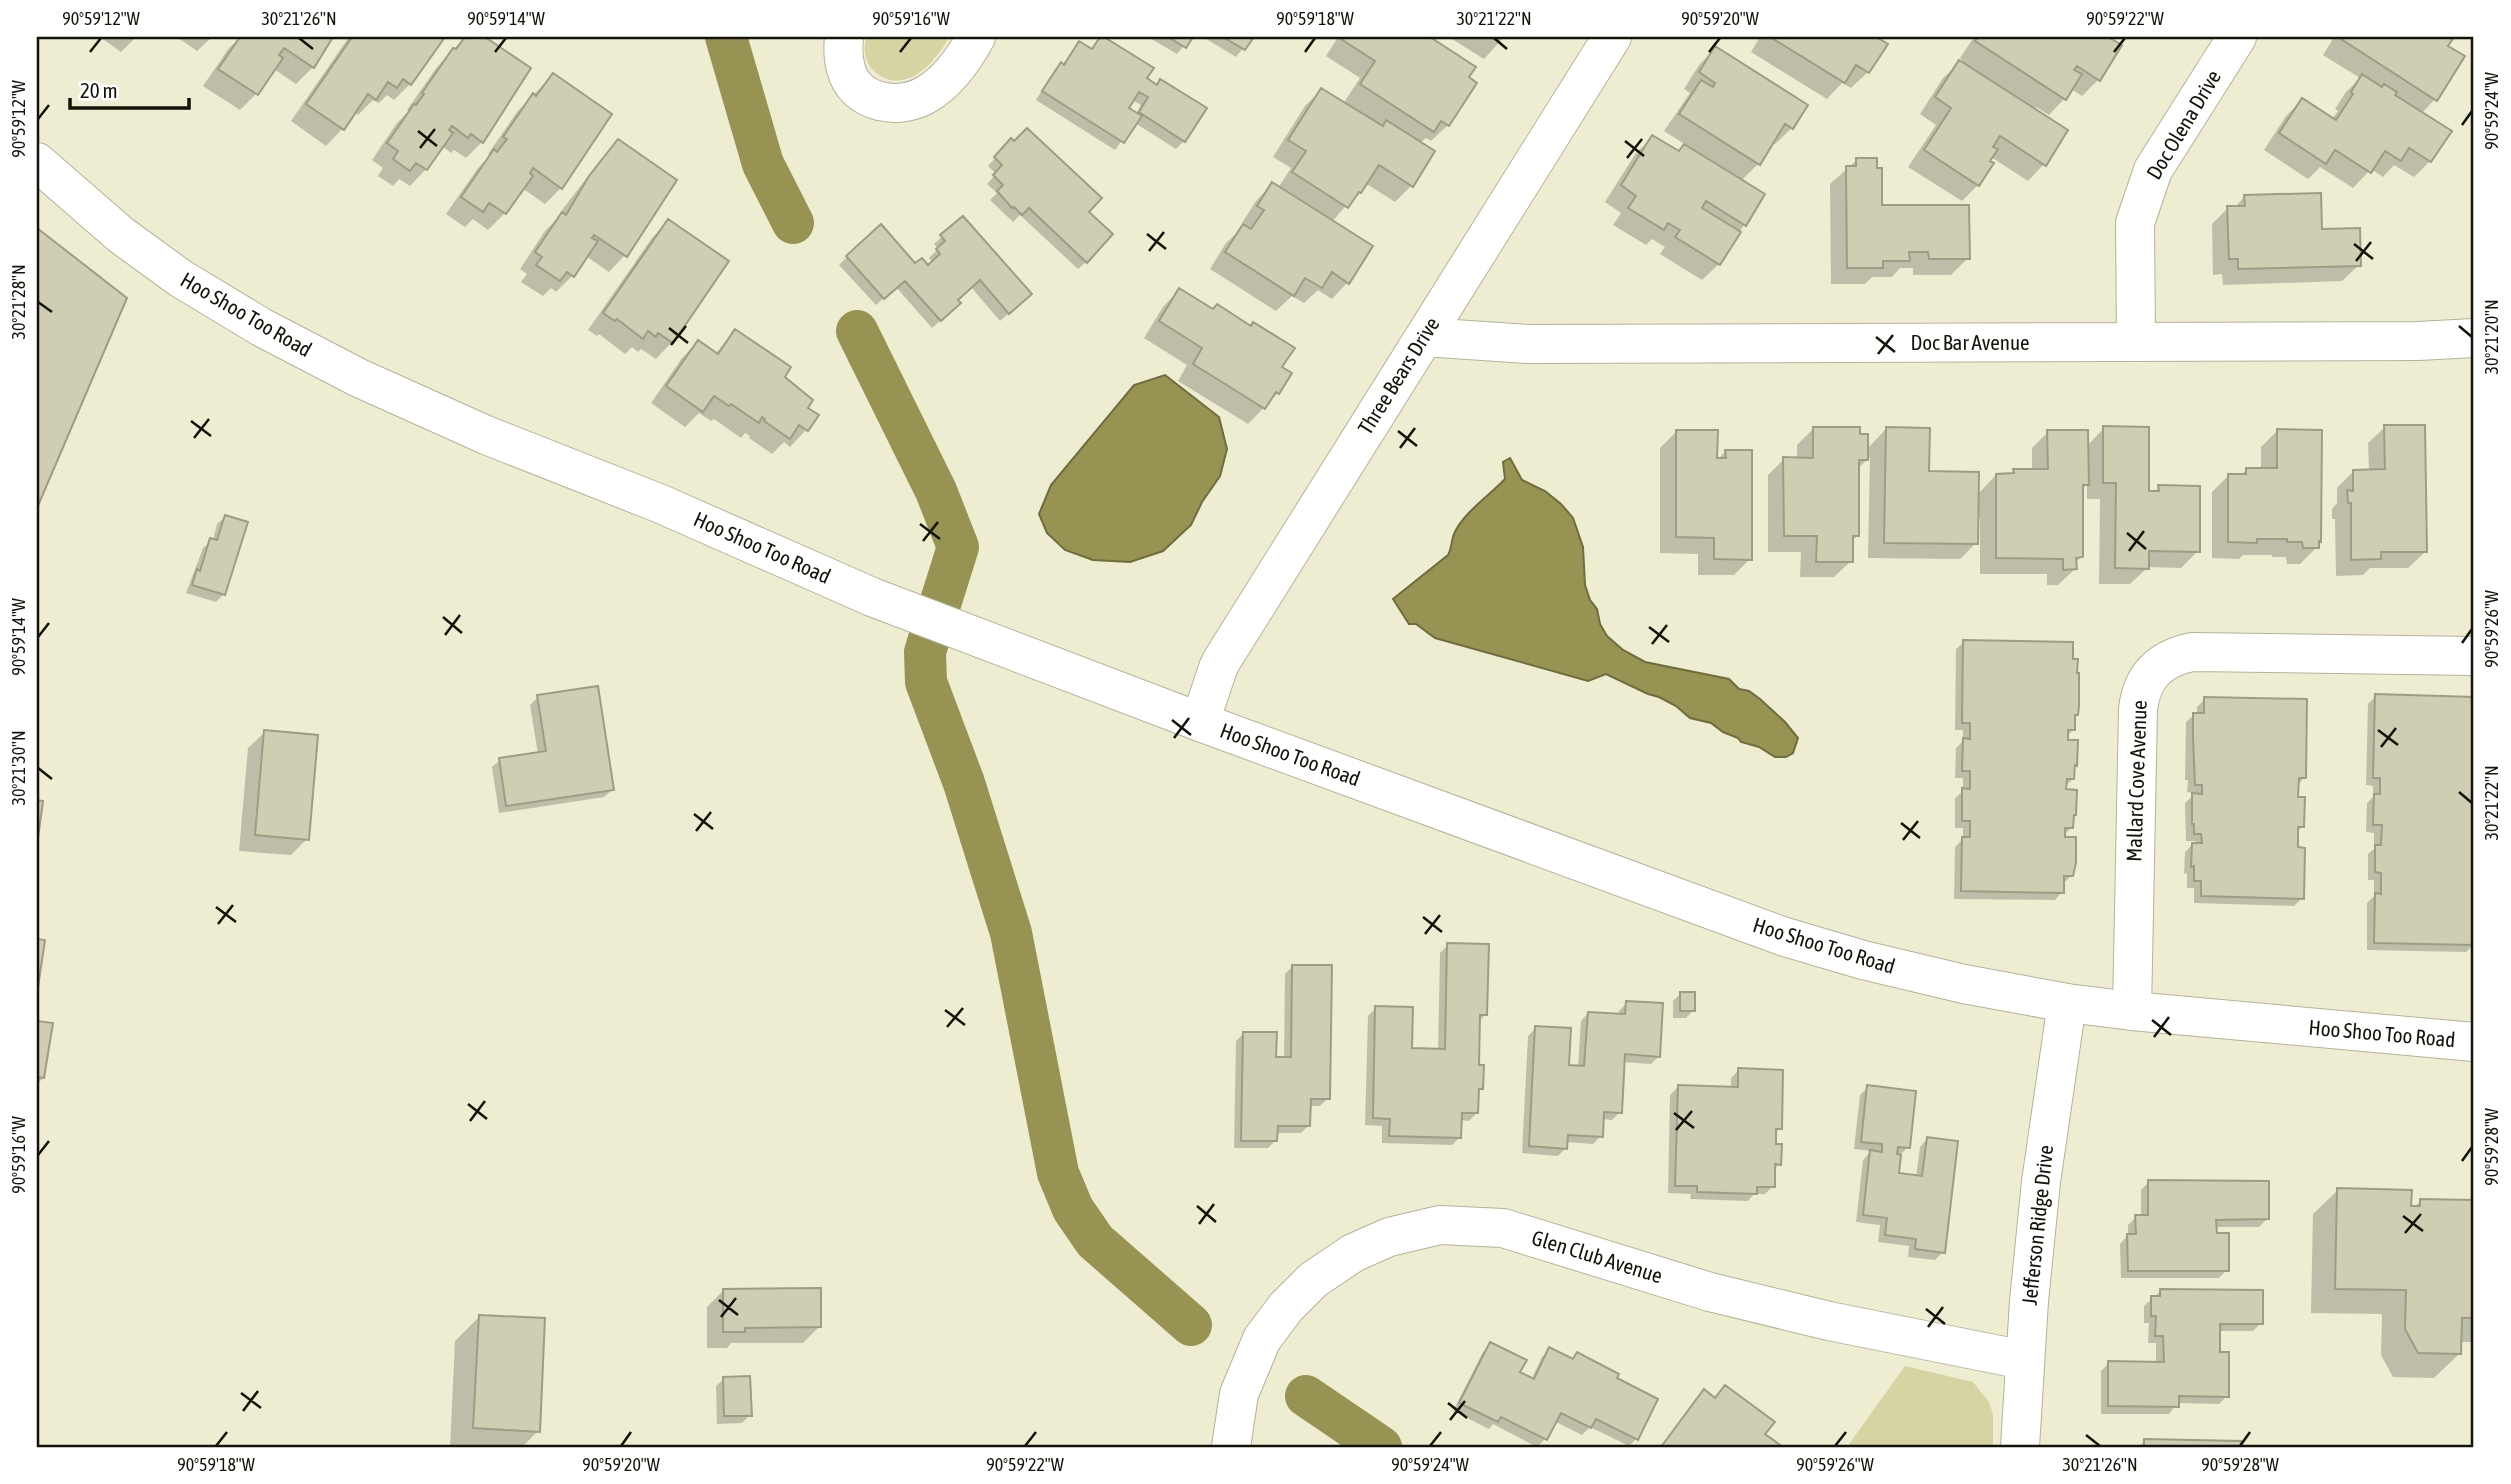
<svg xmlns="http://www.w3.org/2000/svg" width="2511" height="1484" font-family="'Asap Condensed',sans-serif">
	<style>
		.green { fill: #d6d4a2 }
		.water { fill: #979353; stroke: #6f6d3d; stroke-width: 2 }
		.shadow { fill: #0003; fill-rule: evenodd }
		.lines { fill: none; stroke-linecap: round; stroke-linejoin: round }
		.canal { stroke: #979353; stroke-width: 42 }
		.building { fill: #cfceb3; stroke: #9e9d83; stroke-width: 2 }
		.minor-casing { stroke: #b4b399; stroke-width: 40 }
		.tertiary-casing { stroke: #b4b399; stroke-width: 40 }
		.minor { stroke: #fff; stroke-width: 38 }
		.tertiary { stroke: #fff; stroke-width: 38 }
		.ticks { fill: none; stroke: #131309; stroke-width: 2.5 }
		.labels { text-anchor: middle; stroke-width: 6; stroke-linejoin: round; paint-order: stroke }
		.street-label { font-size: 21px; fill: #131309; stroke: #fff }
		.neatline { fill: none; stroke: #131309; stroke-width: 2.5 }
		.ticks-label { font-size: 18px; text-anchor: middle; fill: #131309 }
	</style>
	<rect width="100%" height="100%" fill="#eeedd2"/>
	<path class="green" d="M867,37h82c-9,16 -24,37 -43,42 -26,8 -49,-18 -39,-42z
		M1905,1366l68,16 16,20 4,13v32h-146z"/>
	<path class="water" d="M1165,375l54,42 8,32 -7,27 -18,26 -11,23 -28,26 -33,11 -37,-2 -28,-10 -18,-17 -8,-19 12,-29 83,-100z
		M1510,458l12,22 23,11 16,13 12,14 10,29 2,38 5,15 7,9 3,15 7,12 16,14 22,12 84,17 10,10 10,2 11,8 25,23 13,16 -5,15 -7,4h-11l-16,-10 -18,-5 -3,-4 -15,-6 -12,-9 -21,-5 -14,-12 -17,-9 -11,-3 -42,-20 -18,7 -153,-43 -19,-14h-7l-16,-25 55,-44c4,-7 3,-14 6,-21 9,-21 35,-38 51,-55l-2,-17z"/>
	<path class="shadow" d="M100,37h36l-15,15z
		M177,37h35l-15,14z
		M241,37h91l-19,30 -17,17 -22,-15 -18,25 -16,16 -37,-24 26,-38z
		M349,37h93l-32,47 -16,16 -7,-5 -8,8 -6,-3 -15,15 -4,-3 -12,17 -16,17 -35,-25z
		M465,37h17l47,32 -47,73 -16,16 -12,-8 -3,3 -9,-7 -16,23 -16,17 -11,-7 -6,7 -15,-10 5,-8 -11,-8 25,-37 12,-12 -2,-1 30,-43z
		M1102,37l43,41 11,8 5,-5 23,60 -8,8 -41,-26 -20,27 -79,-50 17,-28 9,-7 17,-22 12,7zM1132,100l9,5 -5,9 -9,-5z
		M1148,37h43l-14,17z
		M1203,37h49l-16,20z
		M1338,37h88l48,30 -7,11 -19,47 -17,16 -5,-3 -6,5 -9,43 -16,16 -30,-19 -33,39 16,60 -16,17 -14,-9 -14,13 -12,-7 -16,15 -66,-42 16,-26 19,-18 -3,-2 14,-22 16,-17 6,4 13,-20 -18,-11 32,-51 16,-16 22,14 17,-26 -34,-22z
		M1449,37h55l-20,22z
		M1760,37h113l12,7 -17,28 -17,16 -9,-5 -15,16 -76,-47z
		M1974,37h131l14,9 -20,33 -17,17 -11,-7 -6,9 -16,17 -13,-8 -2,3 10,54 -16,17 -37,-24 -13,28 -16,16 -54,-34 28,-42 -16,-11 23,-36 19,-18 -2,-2z
		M2334,37h117l-5,9 -11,53 -14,15 9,47 -16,16 -20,-12 -11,12 -12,-8 -18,19 -33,-21 -12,12 -44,-29 22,-34 16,-16 30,19 6,-8 -3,-2 11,-17 14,-14 -37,-23z
		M1716,48l76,80 -17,16 -3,-2 -14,22 -17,17 22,14 -44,69 -17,16 -42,-26 5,-7 -13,-8 -6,6 -33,-20 8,-12 -16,-11 31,-49 17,-16 25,16 8,-8 -22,-14 26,-38 -6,-4 15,-24z
		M553,75l8,113 -16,16 -23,-16 -17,25 -17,17 -15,-11 -8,8 -19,-13 32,-46 13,-13 -3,-1 29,-42z
		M618,142l7,113 -16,17 -23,-16 -13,19 -17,17 -5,-4 -8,8 -22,-14 6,-8 -7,-5 25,-38 17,-17v-4l40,-52z
		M1004,148l82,64v50l-8,7 -58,-54 -7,7 -23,-22 7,-7 -10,-9 9,-10 -8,-8z
		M1857,160l23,47 88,51 -17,17h-38v-7h-13l-8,9h-20l-7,7h-34l-1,-100z
		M2245,196l76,35 38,34 -17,16 -119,4 -1,-11 -9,1 -1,-51 16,-16h6z
		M668,221l4,121 -16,17 -15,-10 -3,3 -6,-5 -7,7 -26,-20 -2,2 -9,-6 64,-92z
		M37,231l88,67 -88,206z
		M942,237l80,65 -22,19 -29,-34 -15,13 -5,11 -19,17 -36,-41 -20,18 -37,-40 8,-8 80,10 6,-5 -4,-4 9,-9 -4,-5z
		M1179,290l101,78 -2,25 -30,31 -70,-43 9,-16 -43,-27 19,-31z
		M735,331l48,46 23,31 11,8 -11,14 -16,17 -6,-5 -12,12 -23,-16 1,-2 -5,-3 -4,5 -27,-19 -3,2 -12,-8 -14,14 -34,-24 31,-45 16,-16 17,12z
		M2385,427l40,125 -17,16h-38l-7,7 -27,1 -1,-57h-3v-10l5,-6v-15l17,-17h15l-1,-28z
		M1814,428l44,8 9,13 19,-20 41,43 50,23 19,-20h13l5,-4 18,-1v-22l16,-16 39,14 17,-18 43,65h7l5,-6 39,64 -17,17 -33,-1 -18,17h-31l1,-85h-13v-15l-6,6 1,66 -7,7v6l-17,16h-11v-11h-67v-56h-3l-1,25 -16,16 -92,-1 2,-101 -13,12v67l-6,6v19l-17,16h-34l1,-25h-33v-77l16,-16h13v-14z
		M2278,430l42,111 -3,6 -17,17h-13l-1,-7h-14v-2h-29l-4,4 -27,-1v-66l17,-17 11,1 6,-6h15v-23z
		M1677,431l38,31 11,-11 24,108 -16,16h-36v-21l-38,-1v-105z
		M225,517l-1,77 -8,8 -30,-9 17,-45 10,-8 4,-16z
		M2474,550v21h-1v-20z
		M1964,642l113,72 -3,3 -1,13 -7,7 9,28 -2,3v11l-9,8 8,40 -9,9 9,39 -8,8 -2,9 -7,8 -101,-1 1,-52 8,-8v-11h-8v-30l8,-7v-13h-8l1,-30 7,-7v-11h-8l1,-81z
		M2376,696l98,3v245l-8,8 -99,-2v-47l7,-7v-16h-6v-26l6,-5v-16l-8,-1 1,-29 6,-6v-11l-7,-1 2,-81z
		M538,697l74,93 -8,7 -105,16 -7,-46 8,-7 38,-6 -8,-49z
		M2205,699l99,79 -7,7v13l6,28 -7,7 6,65 -8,8 -100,-3v-15h-7v-15l-3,1 1,-22 11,-11h-10l-1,-38 11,-10 -9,-1 1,-12h-3l1,-58 8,-7h3v-8z
		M265,732l42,107 -16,16 -52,-4 9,-103z
		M1448,945l37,70 -7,7v44l3,22 -4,4v21l-8,8 -9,-1v17l-8,8 -70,-2v-17l-17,-1 3,-109 8,-8 34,42h28l2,-97z
		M1293,966l35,132 -8,8h-11v19l-8,8h-25v7l-8,8h-34l2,-107 7,-7 31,25h10l1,-85z
		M1680,994l14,16 -8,8h-13v-17z
		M1627,1003l32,53 -8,8 -28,-2 -3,50 -8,8 -10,-1 -1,17 -8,8 -27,-2v6l-8,8 -36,-3 6,-117 8,-8 31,39h11l3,-46 7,-8 30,2 1,-4z
		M37,1023l14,2 -8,53 -6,6z
		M1739,1070l41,58 -6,7 6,29 -7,6v16l-8,8h-11l-6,7 -58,-2 1,-5 -23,-1 2,-98 8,-8 53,1v-10z
		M1868,1087l40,60 -9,9 -2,19 19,2 4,-30 7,-8 16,113 -8,8 -27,-3 1,-11 -31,-4 2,-17 -24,-3 7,-62 8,-9 -17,-2 6,-54z
		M2149,1182l118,37 -8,8h-44l12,43 -8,8h-98l-1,-34 8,-9v-10l8,-8h5v-27z
		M2338,1190l71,18h4l8,-7 53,1v140h-15v12l-25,24 -41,-1 -12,-22 1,-41 -71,-1 2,-99z
		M723,1291l97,35 -17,17h-72l-4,5h-20v-41z
		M2161,1291l100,32 -8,8h-35v22l9,43 -8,8 -42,-1 -8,11h-68v-43l8,-8h47v-20h-8l1,-20h-5v-17z
		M479,1317l59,114 -16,16h-72l5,-106z
		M1490,1344l28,29 13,7 11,-23 8,-8 21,11 6,-6 37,25 22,60 -7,7 -39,-19 -8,8 -28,-14 -9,18 -8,8 -44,-23 -4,5 -36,-18 30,-59z
		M724,1379l26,36 -8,8 -25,1 -1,-38z
		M1725,1387l38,48 17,12h-119l43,-56 10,8z
		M2145,1441l94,1v5h-101z"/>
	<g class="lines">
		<path class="canal" d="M726,37l37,127 30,59
			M857,331l79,160 22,56 -33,105 1,30 38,101 47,150 47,240 15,36 22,32 96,84
			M1306,1396l75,51"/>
	</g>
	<path class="building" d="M240,37h93l-19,31 -30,-20 -5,7 4,3 -25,37 -40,-26z
		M352,37h93l-34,48 -8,-6 -6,9 -9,-6 -12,18 -8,-6 -24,36 -38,-26z
		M465,37h20l46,31 -48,75 -12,-9 -3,4 -16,-12 -3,4 4,3 -26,37 -11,-7 -6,8 -17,-12 5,-8 -11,-8 27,-39 2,1 8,-11 -2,-1 31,-45 3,1z
		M1100,37h4l50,31 -7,10 10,7 3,-6 47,29 -22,34 -46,-30 9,-15 -9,-5 -10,16 13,8 -18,27 -82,-52 19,-29 3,3 15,-24 13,8z
		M1168,37h25l-7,11z
		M1223,37h31l-9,13z
		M1342,37h88l46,30 -7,10 8,6 -28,43 -8,-5 -7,11 -74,-48 15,-23 -34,-22z
		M1770,37h106l12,7 -19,29 -13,-8 -11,18z
		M1978,37h130l14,8 -22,36 -23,-15 -3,4 8,4 -16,26 -91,-59z
		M2338,37h116l-6,9 17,10 -28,45z
		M1715,46l93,59 -15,24 -8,-5 -25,41 -81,-51 22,-34 12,7 2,-4 -16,-11z
		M1959,60l109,70 -22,36 -46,-30 -7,11 5,2 -8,12 4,2 -15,23 -55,-36 27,-42 -16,-11z
		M553,73l59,41 -50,75 -29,-21 -3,5 3,3 -27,38 -17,-11 -6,9 -22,-15 33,-48 3,3 10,-13 -4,-2 30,-44 3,3z
		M2362,74l20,13 2,-3 13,8 -2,3 57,36 -21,31 -22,-14 -8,13 -16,-10 -14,22 -36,-23 -9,14 -47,-31 23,-35 34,22 17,-26 -2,-2z
		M1321,88l62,38 3,-6 49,31 -22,36 -34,-22 -18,28 -2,-1 -11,16 -56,-36 14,-21 -18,-11z
		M1027,128l75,70 -13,14 24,22 -26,29 -58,-55 -7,7 -8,-8 -2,1 -15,-17 6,-6 -10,-10 9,-10 -8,-8 17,-19 3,3z
		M1652,135l27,16 5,-7 81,50 -19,32 -40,-25 -4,7 39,24 -21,33 -45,-28 5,-7 -12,-7 -4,7 -36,-22 8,-12 -15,-11z
		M618,139l59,41 -50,77 -33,-22 -2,3 6,3 -24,36 -7,-5 -7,9 -24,-16 6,-8 -7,-5 27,-40 4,3 23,-39z
		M1856,158h21v10h5v37h87l1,54h-41l-1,-7h-19l1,9h-27v7h-36l-1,-102h10z
		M1272,182l101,64 -24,38 -17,-12 -10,16 -17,-10 -11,18 -69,-44 18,-28 8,5 13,-19 -7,-4z
		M2321,193l1,36 38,-1 1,38 -123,3v-10h-9l-2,-53h18l-1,-11z
		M963,216l69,78 -23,20 -29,-34 -22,20 3,3 -20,18 -36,-40 -21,18 -38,-43 35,-32 34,39 7,-5 6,7 12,-11 -4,-5 9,-8 -5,-6z
		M668,219l61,42 -56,82 -15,-10 -2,4 -8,-6 -5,8 -26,-20 -2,2 -12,-8z
		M37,228l90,70 -90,210z
		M1179,288l34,21 4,-5 34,22 2,-4 42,26 -13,19 10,6 -13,21 -3,-2 -11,17 -72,-45 9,-16 -43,-27z
		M735,329l56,38 -6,10 28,23 -5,8 11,7 -11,16 -9,-6 -9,14 -26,-18 1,-2 -3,-2 -3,6 -28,-19 -2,2 -15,-10 -11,16 -37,-26 32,-46 20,14z
		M2384,425h41l2,127h-46v7l-30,1v-57h-3l-1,-13 6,1v-21l32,-1z
		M2103,426l46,1v64h10l-1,-6 42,1v66l-51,-1v18l-34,-1 1,-85h-13z
		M1813,427h47v7h8v26h-9v76h-6v26h-37l1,-26h-33l-1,-79 30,1z
		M1886,427l44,1 -1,43 50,1 -1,72 -94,-1z
		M2277,429l45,1 -1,112 -2,-1v7h-16l-1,-6h-15v-3h-30v4l-29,-1v-68h18v-6h31z
		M1676,430h42l-1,28h9l-1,-8h27v110l-38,-1v-21l-38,-1z
		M2047,430h41l1,55h-6v72l-7,1 1,11 -14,1v-11l-67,-1v-84l18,-1 -1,-4h35z
		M225,515l23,7 -23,73 -33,-10 5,-16 3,2 10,-33 7,2z
		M1963,640l110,2v17h5l-1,14h2v33l-1,9h-3v15h-7v10h10l-1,26 -2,-1 -1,14h-7l-1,10 11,1 -1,25h-2l-1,13h-8v9h11v26l-3,13h-9v17l-103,-2 1,-54h8v-16h-8v-33l8,1v-18h-8l1,-33 7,1v-16h-8z
		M598,686l16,104 -108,16 -7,-48 47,-7 -9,-56z
		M2375,694l99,3v248l-100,-2 1,-50 6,1v-21l-6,-1v-27h6l1,-20h-9l1,-31h6v-16h-7z
		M2204,697l103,2 -1,79h-7l-1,19h7l-1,30h-6v20l7,1 -1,51 -103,-3v-15h-7v-15l-3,1 1,-24h10l-1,-9h-7v-10h-2v-31l10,1v-9h-7l-2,-48v-24h11z
		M264,730l54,5 -9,105 -54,-5z
		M37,800l6,1 -6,44z
		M37,939l8,1 -8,54z
		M1447,943l42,1 -2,71h-7l-1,50h5l-1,24h-4l-1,24h-16l-1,25 -72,-2 1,-17 -17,-1 2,-112 38,1 -1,41 33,1z
		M1292,965h40l-2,134h-19l-1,27h-32l-1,15h-36l2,-109h34l-1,25h15z
		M1680,992h15v19h-15z
		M1626,1001l37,2 -3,54 -35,-3 -3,59 -18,-1 -1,25 -35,-2 -1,14 -38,-3 6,-120 36,2 -2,37 15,1 4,-54 37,2z
		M37,1021l16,2 -9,55 -7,-1z
		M1738,1068l45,2 -1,59h-6v15h6l-1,21 -6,-1v23h-18v7l-60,-2v-6h-22l3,-101 60,2z
		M1867,1085l49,6 -6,57 -12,-1 -1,7 4,1 -2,18 23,3 5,-39 31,4 -13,112 -30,-4 1,-10 -31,-4 2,-17 -24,-3 7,-65 12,2v-8l-21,-2z
		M2148,1180l121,1v38l-53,1 1,13h12v38h-101l-1,-37h9l-1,-19h13z
		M2337,1188l75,2 -1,16h9v-7l54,1v118h-12l-1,36 -43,-1 -13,-24 1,-39 -71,-1z
		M821,1288v39l-76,1v4h-22v-43z
		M2160,1289l103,1v34h-43v28h9v45l-50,-1v11l-71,-1v-45l56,1 -1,-26h-8l1,-20h-5v-20h9z
		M479,1315l66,3 -5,114 -67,-4z
		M1490,1342l37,18 -7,12 14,7 15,-32 24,12 4,-7 42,22 -2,4 41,21 -20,41 -42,-21 -5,9 -30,-15 -14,27 -46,-23 -3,5 -39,-19z
		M750,1376l2,40h-28l-1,-39z
		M1725,1385l50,37 -10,12 18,13h-122l43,-58 11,9z
		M2144,1439l97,2v6h-97z"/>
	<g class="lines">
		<defs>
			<path id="minor" d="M844,37c-1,10 -1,22 2,32 9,35 54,42 81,25 22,-13 37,-35 49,-57
				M1424,337l104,7 890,-3 56,-3
				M2136,342l-1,-119 18,-53 84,-133
				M1200,722l18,-54 4,-8 390,-623
				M2132,1011l6,-302c4,-33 21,-50 54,-57l282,4
				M1231,1447l8,-53 23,-55 24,-32 27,-27 40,-27 36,-16 51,-12 63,3 207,64 119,29 195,39
				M2020,1447l9,-146 12,-119 26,-179"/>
			<path id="tertiary" d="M37,162l84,73 59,43 81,49 98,51 127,57 175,69 211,93 328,125 582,214 81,24 101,24 103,19 65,8 342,31"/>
		</defs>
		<use href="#minor" class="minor-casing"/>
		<use href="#tertiary" class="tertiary-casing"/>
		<use href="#minor" class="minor"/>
		<use href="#tertiary" class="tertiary"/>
	</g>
	<path class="ticks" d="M299,38l14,11M1494,38l13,11M90,52l11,-14M495,52l11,-14M900,52l11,-14M1305,52l10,-14M1709,52l11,-14M2114,52l11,-14M38,119l11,-14M2462,125l10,-14M418,131l19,15M1625,141l19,15M420,148l15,-19M1627,158l15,-19M1147,234l19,15M2354,244l19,15M1149,251l15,-19M2356,261l15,-19M38,302l14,10M2459,326l13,11M669,328l19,15M1876,337l19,15M671,345l15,-19M1878,354l15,-19M191,421l20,15M1398,431l19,15M194,438l15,-19M1400,448l15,-20M920,524l20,15M2127,533l19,16M923,541l15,-19M2129,551l15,-20M443,617l19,16M1649,627l20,15M445,635l15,-20M38,637l11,-14M2462,643l10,-14M1652,644l15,-19M1172,720l19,15M2378,730l20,15M1174,738l15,-20M2381,747l15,-19M38,768l14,11M2459,792l13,11M694,814l19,15M1901,823l19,15M696,831l15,-19M1903,840l15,-19M216,907l20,15M1423,917l19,15M218,924l15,-19M1425,934l15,-19M945,1010l20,15M2152,1020l19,15M947,1027l16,-19M2154,1037l15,-20M468,1104l19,15M1674,1113l20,15M470,1121l15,-20M1676,1130l16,-19M38,1155l11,-14M2462,1161l10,-14M1197,1206l19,16M2403,1216l20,15M1199,1224l15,-20M2405,1233l16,-19M719,1300l19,15M1926,1309l19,15M721,1317l15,-19M1928,1327l15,-20M241,1393l20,15M1448,1403l19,15M243,1411l15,-20M1450,1420l15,-19M2086,1435l14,11M216,1446l11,-14M621,1446l10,-14M1025,1446l11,-14M1430,1446l11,-14M1835,1446l11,-14M2240,1446l10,-14"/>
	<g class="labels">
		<g class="street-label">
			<text transform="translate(2184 125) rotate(-59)" y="7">Doc Olena Drive</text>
			<text transform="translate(246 315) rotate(30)" y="7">Hoo Shoo Too Road</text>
			<text x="1970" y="350">Doc Bar Avenue</text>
			<text transform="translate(1399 376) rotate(-58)" y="7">Three Bears Drive</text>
			<text transform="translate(762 548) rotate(24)" y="7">Hoo Shoo Too Road</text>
			<text transform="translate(1290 755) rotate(20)" y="7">Hoo Shoo Too Road</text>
			<text transform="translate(2137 781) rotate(-88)" y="7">Mallard Cove Avenue</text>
			<text transform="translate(1824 946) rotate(17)" y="7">Hoo Shoo Too Road</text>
			<text transform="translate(2382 1034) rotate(5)" y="7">Hoo Shoo Too Road</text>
			<text transform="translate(2038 1225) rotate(-84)" y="7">Jefferson Ridge Drive</text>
			<text transform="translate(1597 1257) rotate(17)" y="7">Glen Club Avenue</text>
		</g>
	</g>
	<rect width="2511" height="1484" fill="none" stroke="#ffffff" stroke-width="77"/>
	<path d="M70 98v10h119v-10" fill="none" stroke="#131309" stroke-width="3.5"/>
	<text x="80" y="98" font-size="21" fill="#131309" stroke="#ffffff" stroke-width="5" paint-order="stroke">20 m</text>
	<rect x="38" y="38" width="2434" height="1408" class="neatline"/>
	<g class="ticks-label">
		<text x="101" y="25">90°59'12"W</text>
		<text x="299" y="25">30°21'26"N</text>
		<text x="506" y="25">90°59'14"W</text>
		<text x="911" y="25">90°59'16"W</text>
		<text x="1315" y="25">90°59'18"W</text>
		<text x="1494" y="25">30°21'22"N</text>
		<text x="1720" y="25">90°59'20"W</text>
		<text x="2125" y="25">90°59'22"W</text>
		<text transform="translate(2492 111) rotate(-90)" y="6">90°59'24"W</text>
		<text transform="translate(19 119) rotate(-90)" y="6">90°59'12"W</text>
		<text transform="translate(19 302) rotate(-90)" y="6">30°21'28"N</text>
		<text transform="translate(2492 337) rotate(-90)" y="6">30°21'20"N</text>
		<text transform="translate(2492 629) rotate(-90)" y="6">90°59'26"W</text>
		<text transform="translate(19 637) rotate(-90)" y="6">90°59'14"W</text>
		<text transform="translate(19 768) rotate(-90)" y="6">30°21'30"N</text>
		<text transform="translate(2492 803) rotate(-90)" y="6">30°21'22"N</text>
		<text transform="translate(2492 1147) rotate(-90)" y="6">90°59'28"W</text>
		<text transform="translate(19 1155) rotate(-90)" y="6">90°59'16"W</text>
		<text x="216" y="1471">90°59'18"W</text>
		<text x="621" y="1471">90°59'20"W</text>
		<text x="1025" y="1471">90°59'22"W</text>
		<text x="1430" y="1471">90°59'24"W</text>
		<text x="1835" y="1471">90°59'26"W</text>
		<text x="2100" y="1471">30°21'26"N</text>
		<text x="2240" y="1471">90°59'28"W</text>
	</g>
</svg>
